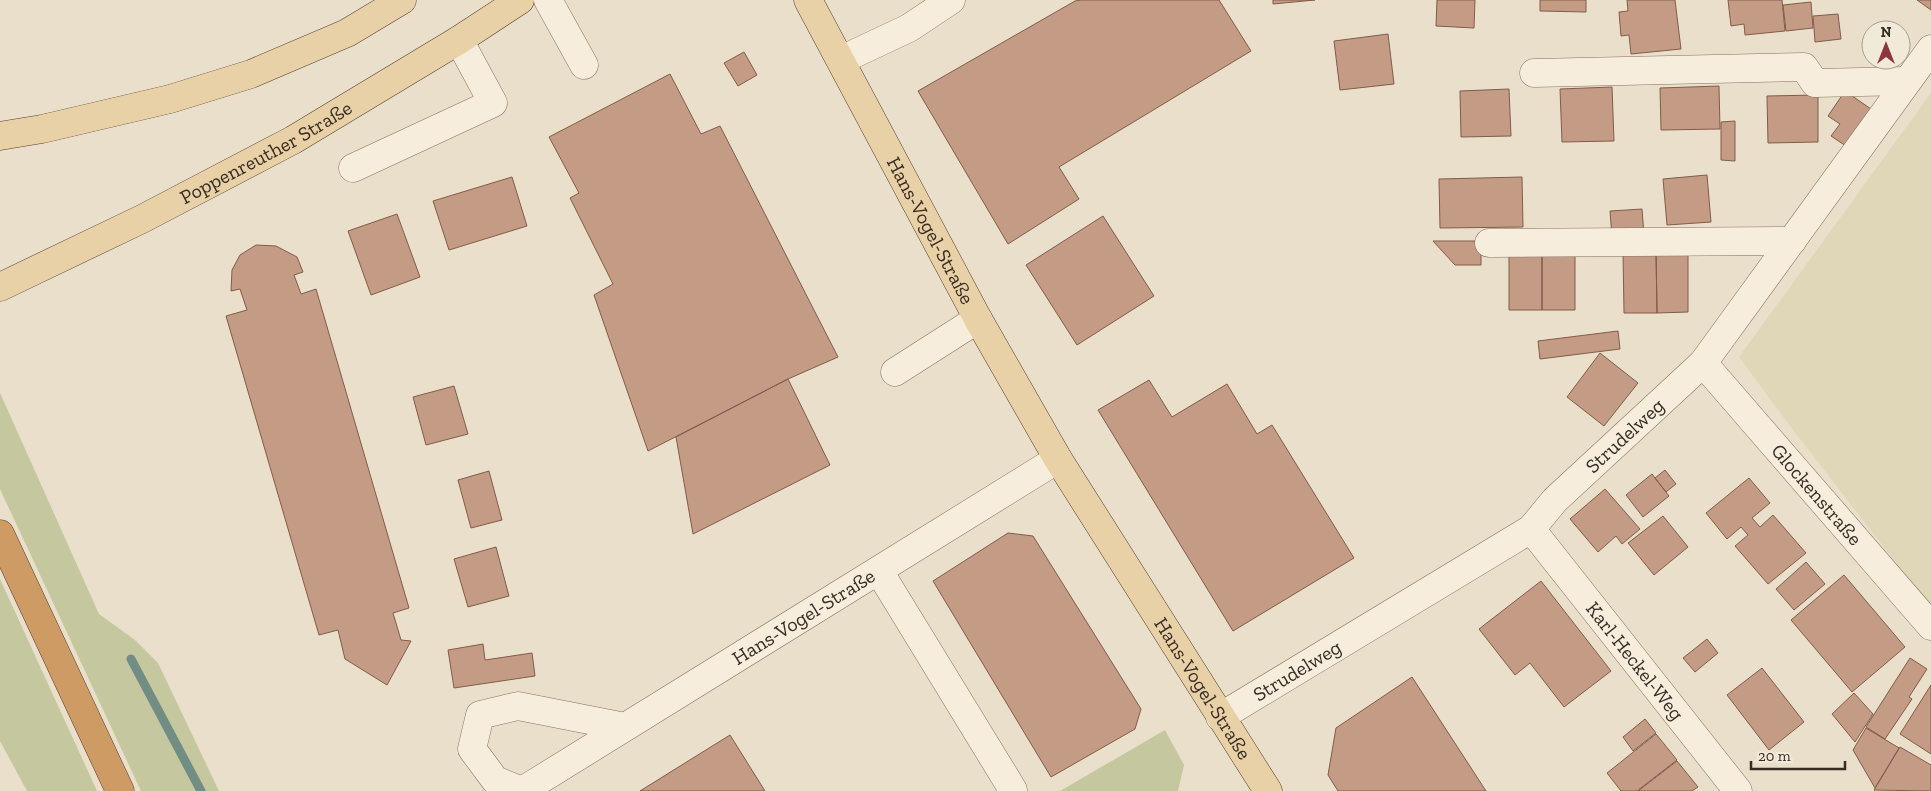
<svg xmlns="http://www.w3.org/2000/svg" width="1931" height="791" font-family="'Zilla Slab',serif">
	<style>
		.farmland { fill: #dfd7b8 }
		.green { fill: #c5c79f }
		.lines { fill: none; stroke-linecap: round; stroke-linejoin: round }
		.stream { stroke: #718d84; stroke-width: 9 }
		.building { fill: #c49b84; stroke: #815c49 }
		.minor-casing { stroke: #857260; stroke-width: 29 }
		.major-casing { stroke: #534134; stroke-width: 29 }
		.highway-casing { stroke: #534134; stroke-width: 29 }
		.minor { stroke: #f6eddc; stroke-width: 28 }
		.major { stroke: #e8d0a7; stroke-width: 28 }
		.highway { stroke: #cf9b65; stroke-width: 28 }
		.labels { text-anchor: middle; stroke-width: 4.5; stroke-linejoin: round; paint-order: stroke }
		.street-label { font-size: 20px; fill: #372b22; stroke: #f2ead9 }
	</style>
	<rect width="100%" height="100%" fill="#eadfca"/>
	<path class="farmland" d="M1931,93v515l-137,-177 -55,-74z"/>
	<path class="green" d="M0,393l99,221 36,26 23,23 61,128h-78l-141,-302z
		M0,579l97,212h-70l-27,-50z
		M1165,730l19,35 -6,26h-118z"/>
	<g class="lines">
		<path class="stream" d="M131,659l70,132"/>
	</g>
	<path class="building" d="M1081,0h138l32,51 -192,116 20,32 -71,45 -90,-153 157,-90z
		M1273,0h42l-42,4z
		M1437,0h38l-1,28 -38,-2z
		M1540,0h46v12l-46,-1z
		M1627,0h48l6,49 -50,5 -2,-19 -8,1 -2,-24 9,-1z
		M1728,0h54l3,31 -40,4 -1,-11 -13,2z
		M1917,0h14v10z
		M1811,2l2,26 -27,3 -3,-26z
		M1838,14l3,25 -26,3 -2,-26z
		M1388,34l6,50 -54,6 -6,-49z
		M744,52l13,23 -19,11 -14,-23z
		M670,74l31,60 19,-8 118,231 -50,22 -140,72 -54,-156 19,-11 -43,-86 9,-5 -30,-56z
		M1719,86l1,43 -59,1 -1,-42z
		M1612,87l2,54 -52,1 -2,-53z
		M1509,89l2,47 -50,1 -1,-46z
		M1845,91l26,18 -25,37 -15,-10 9,-12 -12,-8z
		M1818,95v47l-50,1 -1,-47z
		M1735,121v40l-14,-1v-38z
		M1707,175l4,47 -44,3 -4,-46z
		M512,177l15,49 -78,24 -16,-49z
		M1522,177l1,50 -83,1 -1,-49z
		M1642,209l2,26 -32,2 -2,-26z
		M397,214l23,63 -49,18 -23,-64z
		M1103,216l51,80 -77,49 -51,-80z
		M1433,241h48v24h-26z
		M256,245l20,1 21,11 6,15 -9,3 7,19 15,-5 93,319 -16,5 8,27 10,1 -24,44 -42,-26 -7,-29 -19,5 -93,-319 21,-6 -7,-21 -9,2 1,-21 8,-15z
		M1656,251h32v61l-31,1z
		M1656,251l1,62h-33l-1,-61z
		M1509,253h33v57h-33z
		M1542,253h33v57h-33z
		M1618,331l2,18 -80,10 -2,-18z
		M1600,353l38,30 -34,43 -37,-29z
		M788,379l42,86 -137,69 -17,-97z
		M1149,380l23,37 55,-33 30,50 15,-9 82,133 -121,73 -135,-221z
		M454,386l14,48 -42,11 -13,-48z
		M1665,470l11,14 -10,8 -11,-14z
		M489,471l13,49 -31,8 -13,-48z
		M1652,474l17,22 -26,21 -17,-22z
		M1749,478l21,25 -18,15 8,9 13,-12 33,38 -38,31 -33,-38 13,-11 -7,-8 -14,12 -21,-26z
		M1605,489l35,40 -18,15 -6,-8 -18,16 -28,-33z
		M1663,516l25,31 -34,28 -26,-32z
		M1008,533l25,3 108,173 -6,20 -84,48 -118,-196z
		M496,547l13,49 -41,11 -14,-48z
		M1806,562l19,22 -31,26 -18,-21z
		M1844,575l61,72 -53,45 -61,-72z
		M1541,581l70,90 -47,36 -34,-44 -15,12 -36,-46z
		M1707,639l11,14 -23,19 -12,-14z
		M483,644l2,16 47,-7 3,23 -81,12 -6,-38z
		M1910,658l17,11 -18,28 3,2 -27,40 -19,-12z
		M1762,668l42,54 -35,28 -42,-55z
		M1412,677l74,114h-148l-10,-16 8,-47z
		M1931,685v69l-31,-20z
		M1854,693l19,21 -18,28 -23,-28z
		M1645,719l11,14 -23,18 -10,-14z
		M1866,728l33,20 -24,40 -22,-38z
		M1656,734l21,26 -40,31h-16l-14,-18z
		M730,735l35,56h-125z
		M1900,747l31,18v26l-57,-1z
		M1677,761l21,26 -6,4h-54z"/>
	<g class="lines">
		<defs>
			<g id="minor">
				<path d="M548,0l36,65"/>
				<path d="M841,60l68,-32 42,-28"/>
				<path d="M1534,73l270,-6 11,16 92,-2"/>
				<path d="M353,168l140,-65 -34,-63"/>
				<path d="M1489,243l303,-2"/>
				<path id="s1" d="M1703,363l228,263"/>
				<path d="M895,372l83,-53"/>
				<path id="s2" d="M1531,529l207,262"/>
				<path d="M879,571l134,219"/>
				<path id="s3" d="M1220,717l311,-188 24,-29 148,-137 228,-314"/>
				<path id="s4" d="M522,791l536,-332"/>
				<path d="M522,791l-27,-11 -23,-31 8,-34 38,-9 107,21"/>
			</g>
			<g id="major">
				<path id="s5" d="M808,0l170,319 80,140 210,332"/>
				<path d="M0,136l42,-7 128,-30 81,-25 96,-41 55,-33"/>
				<path id="s6" d="M0,287l142,-68 151,-79 166,-100 61,-40"/>
			</g>
			<path id="highway" d="M0,534l120,257"/>
		</defs>
		<use href="#minor" class="minor-casing"/>
		<use href="#major" class="major-casing"/>
		<use href="#highway" class="highway-casing"/>
		<use href="#minor" class="minor"/>
		<use href="#major" class="major"/>
		<use href="#highway" class="highway"/>
	</g>
	<g class="labels">
		<g class="street-label">
			<text dy="7" stroke="none"><textPath href="#s6" startOffset="298">Poppenreuther Straße</textPath></text>
			<text dy="7" stroke="none"><textPath href="#s5" startOffset="261">Hans-Vogel-Straße</textPath></text>
			<text dy="7" stroke="none"><textPath href="#s3" startOffset="496">Strudelweg</textPath></text>
			<text dy="7" stroke="none"><textPath href="#s1" startOffset="174">Glockenstraße</textPath></text>
			<text dy="7" stroke="none"><textPath href="#s4" startOffset="331">Hans-Vogel-Straße</textPath></text>
			<text dy="7" stroke="none"><textPath href="#s2" startOffset="168">Karl-Heckel-Weg</textPath></text>
			<text dy="7" stroke="none"><textPath href="#s3" startOffset="90">Strudelweg</textPath></text>
			<text dy="7" stroke="none"><textPath href="#s5" startOffset="794">Hans-Vogel-Straße</textPath></text>
		</g>
	</g>
	<g transform="translate(1886 45)"><circle r="24" fill="#f2ead9" stroke="#a79e90"/>
	<path d="M0-4L9 19L0 12L-9 19Z" fill="#8d373c"/>
	<text y="-8" font-size="14" font-weight="bold" text-anchor="middle" fill="#372b22">N</text>
	</g>
	<path d="M1751 761v8h94v-8" fill="none" stroke="#372b22" stroke-width="2.5"/>
	<text x="1758" y="761" font-size="15" fill="#372b22" stroke="#f2ead9" stroke-width="4" paint-order="stroke">20 m</text>
</svg>
